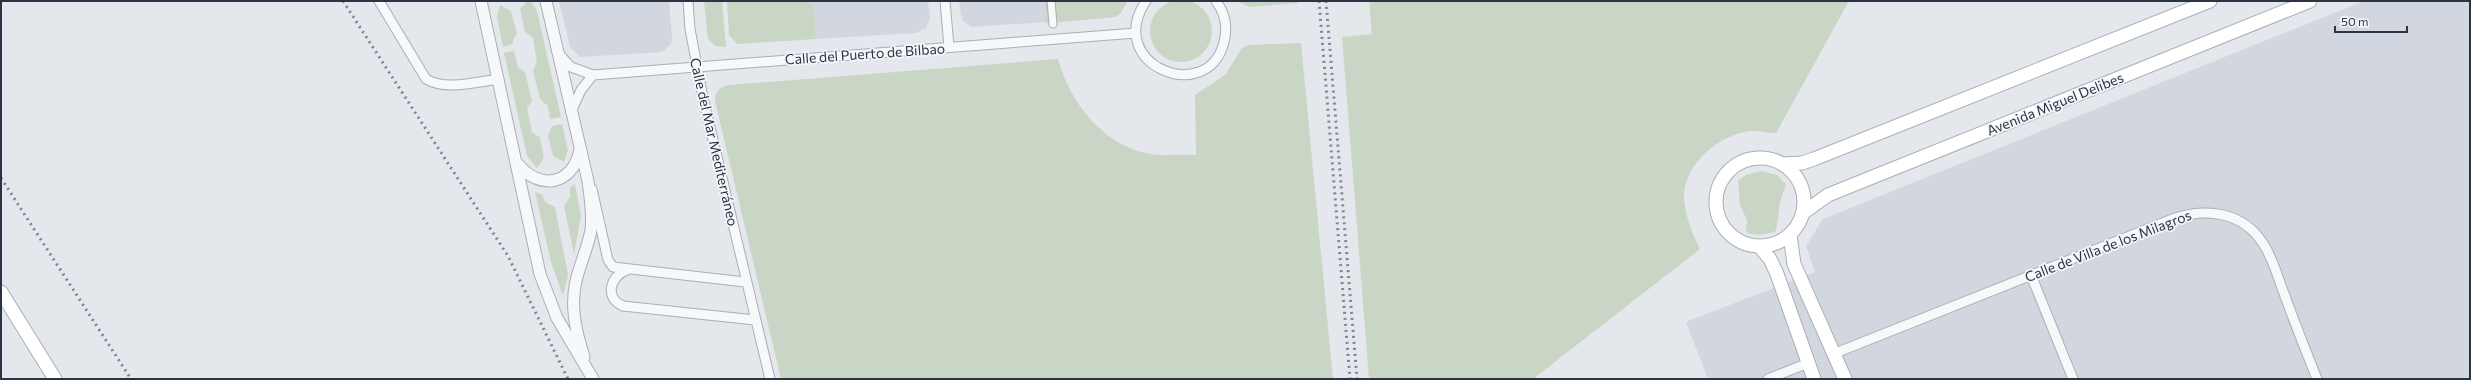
<svg xmlns="http://www.w3.org/2000/svg" width="2471" height="380" font-family="Commissioner,sans-serif">
	<style>
		.built { fill: #d2d6de }
		.green { fill: #c9d6c5 }
		.lines { fill: none; stroke-linecap: round; stroke-linejoin: round }
		.pedestrian-casing { stroke: #a9aeb7; stroke-width: 9 }
		.minor-casing { stroke: #a9aeb7; stroke-width: 11 }
		.tertiary-casing { stroke: #a9aeb7; stroke-width: 13 }
		.secondary-casing { stroke: #a9aeb7; stroke-width: 15 }
		.pedestrian { stroke: #f7f8fa; stroke-width: 7 }
		.minor { stroke: #f7f8fa; stroke-width: 9 }
		.tertiary { stroke: #f7f8fa; stroke-width: 11 }
		.secondary { stroke: #fff; stroke-width: 13 }
		.rail { stroke: #7d8696; stroke-width: 3; stroke-dasharray: 2 4; stroke-linecap: butt }
		.labels { text-anchor: middle; stroke-width: 3.5; stroke-linejoin: round; paint-order: stroke }
		.street-label { font-size: 14px; fill: #2b3445; stroke: #f4f6f9 }
	</style>
	<rect width="100%" height="100%" fill="#e4e7ec"/>
	<path class="built" d="M559,1h110l3,36 -1,7 -9,8 -82,5 -10,-10z
		M813,1h115l2,17 -4,10 -10,5 -100,6z
		M959,1h86l1,21 -75,5 -9,-7z
		M2364,1h106v378h-762l-22,-57 129,-50 -9,-26 17,-27z"/>
	<path class="green" d="M1150 31a31 31 0 1 1 62 0a31 31 0 1 1-62 0Z
		M527,1l5,2 5,8 24,106 -11,2 -2,-13 -8,-7 -7,-29 4,-8 -4,-24 -8,-6 -5,-23z
		M704,1h18l4,46 -11,-1 -7,-7z
		M727,1h86l3,38 -79,5 -8,-9z
		M1045,1h83l-8,13 -5,3 -63,6h-6z
		M1236,1h62v2l-48,4z
		M1369,1h480l-73,132c-7,0 -14,-2 -21,-2 -32,0 -68,30 -71,62 -1,18 8,40 16,56l-167,130h-164l-27,-342 30,-3z
		M500,5l11,6 6,23 -4,5v5l-10,3 -6,-30z
		M1301,43l32,336h-552l-66,-278c0,-10 4,-14 14,-16l329,-26c11,42 45,87 92,95 14,2 31,0 46,1l-1,-60 30,-20 17,-27 7,-3z
		M514,51l4,16 7,5 7,29 -5,7 5,24 8,6 4,20 -7,10 -10,-12 -23,-103z
		M562,124l6,26 -4,12 -11,-6 -5,-20 4,-10z
		M1762,171l15,4 9,9 -6,18 -4,29c-9,4 -21,5 -30,1l1,-12 -7,-15 -2,-25 10,-6z
		M575,184l6,32 -7,38 -10,-48 6,-9v-9z
		M535,192l7,2 3,8 10,5 13,68 -5,21 -12,-34z"/>
	<g class="lines">
		<defs>
			<path id="pedestrian" d="M1051,1l2,23"/>
			<path id="minor" d="M379,1l47,78c20,12 50,3 73,0
				M688,1l2,28 13,69 67,281
				M945,1l4,46
				M1146,1c-43,64 62,106 78,41 4,-15 1,-29 -8,-41
				M559,54l12,13 22,8 543,-42
				M571,112l10,-22 12,-15
				M592,189l16,71 5,7 132,15
				M627,270c-17,6 -23,28 -4,36l132,14
				M2031,275l42,104
				M1833,354l342,-136c32,-10 67,-6 87,24 11,15 16,37 23,54 10,28 21,55 32,83
				M1768,379l40,-16"/>
			<path id="tertiary" d="M481,1l59,273 17,44 36,61
				M546,1l42,180c2,16 5,33 3,49 -3,17 -11,34 -15,51 -6,25 0,51 8,76
				M517,163c22,28 55,23 63,-13"/>
			<path id="secondary" d="M1716 202a44 44 0 1 1 88 0a44 44 0 1 1-88 0Z
				M1783,164l19,-1 12,-4 396,-158
				M1803,213l25,-18 482,-194
				M1790,235l4,29 51,115
				M1759,246l11,13 7,15 37,105
				M1,292l54,87"/>
		</defs>
		<use href="#pedestrian" class="pedestrian-casing"/>
		<use href="#minor" class="minor-casing"/>
		<use href="#tertiary" class="tertiary-casing"/>
		<use href="#secondary" class="secondary-casing"/>
		<use href="#pedestrian" class="pedestrian"/>
		<use href="#minor" class="minor"/>
		<use href="#tertiary" class="tertiary"/>
		<use href="#secondary" class="secondary"/>
		<path class="rail" d="M343,1l165,255 60,123
			M1319,1l31,378
			M1326,1l31,378
			M1,178l130,201"/>
	</g>
	<g class="labels">
		<g class="street-label">
			<text transform="translate(865 54) rotate(-4)" y="5">Calle del Puerto de Bilbao</text>
			<text transform="translate(2055 104) rotate(-22)" y="5">Avenida Miguel Delibes</text>
			<text transform="translate(714 142) rotate(77)" y="5">Calle del Mar Mediterráneo</text>
			<text transform="translate(2108 246) rotate(-21)" y="5">Calle de Villa de los Milagros</text>
		</g>
	</g>
	<rect width="2471" height="380" fill="none" stroke="#2b3445" stroke-width="4"/>
	<path d="M2335 26v6h72v-6" fill="none" stroke="#2b3445" stroke-width="2"/>
	<text x="2341" y="26" font-size="12" fill="#2b3445" stroke="#f4f6f9" stroke-width="3" paint-order="stroke">50 m</text>
</svg>
